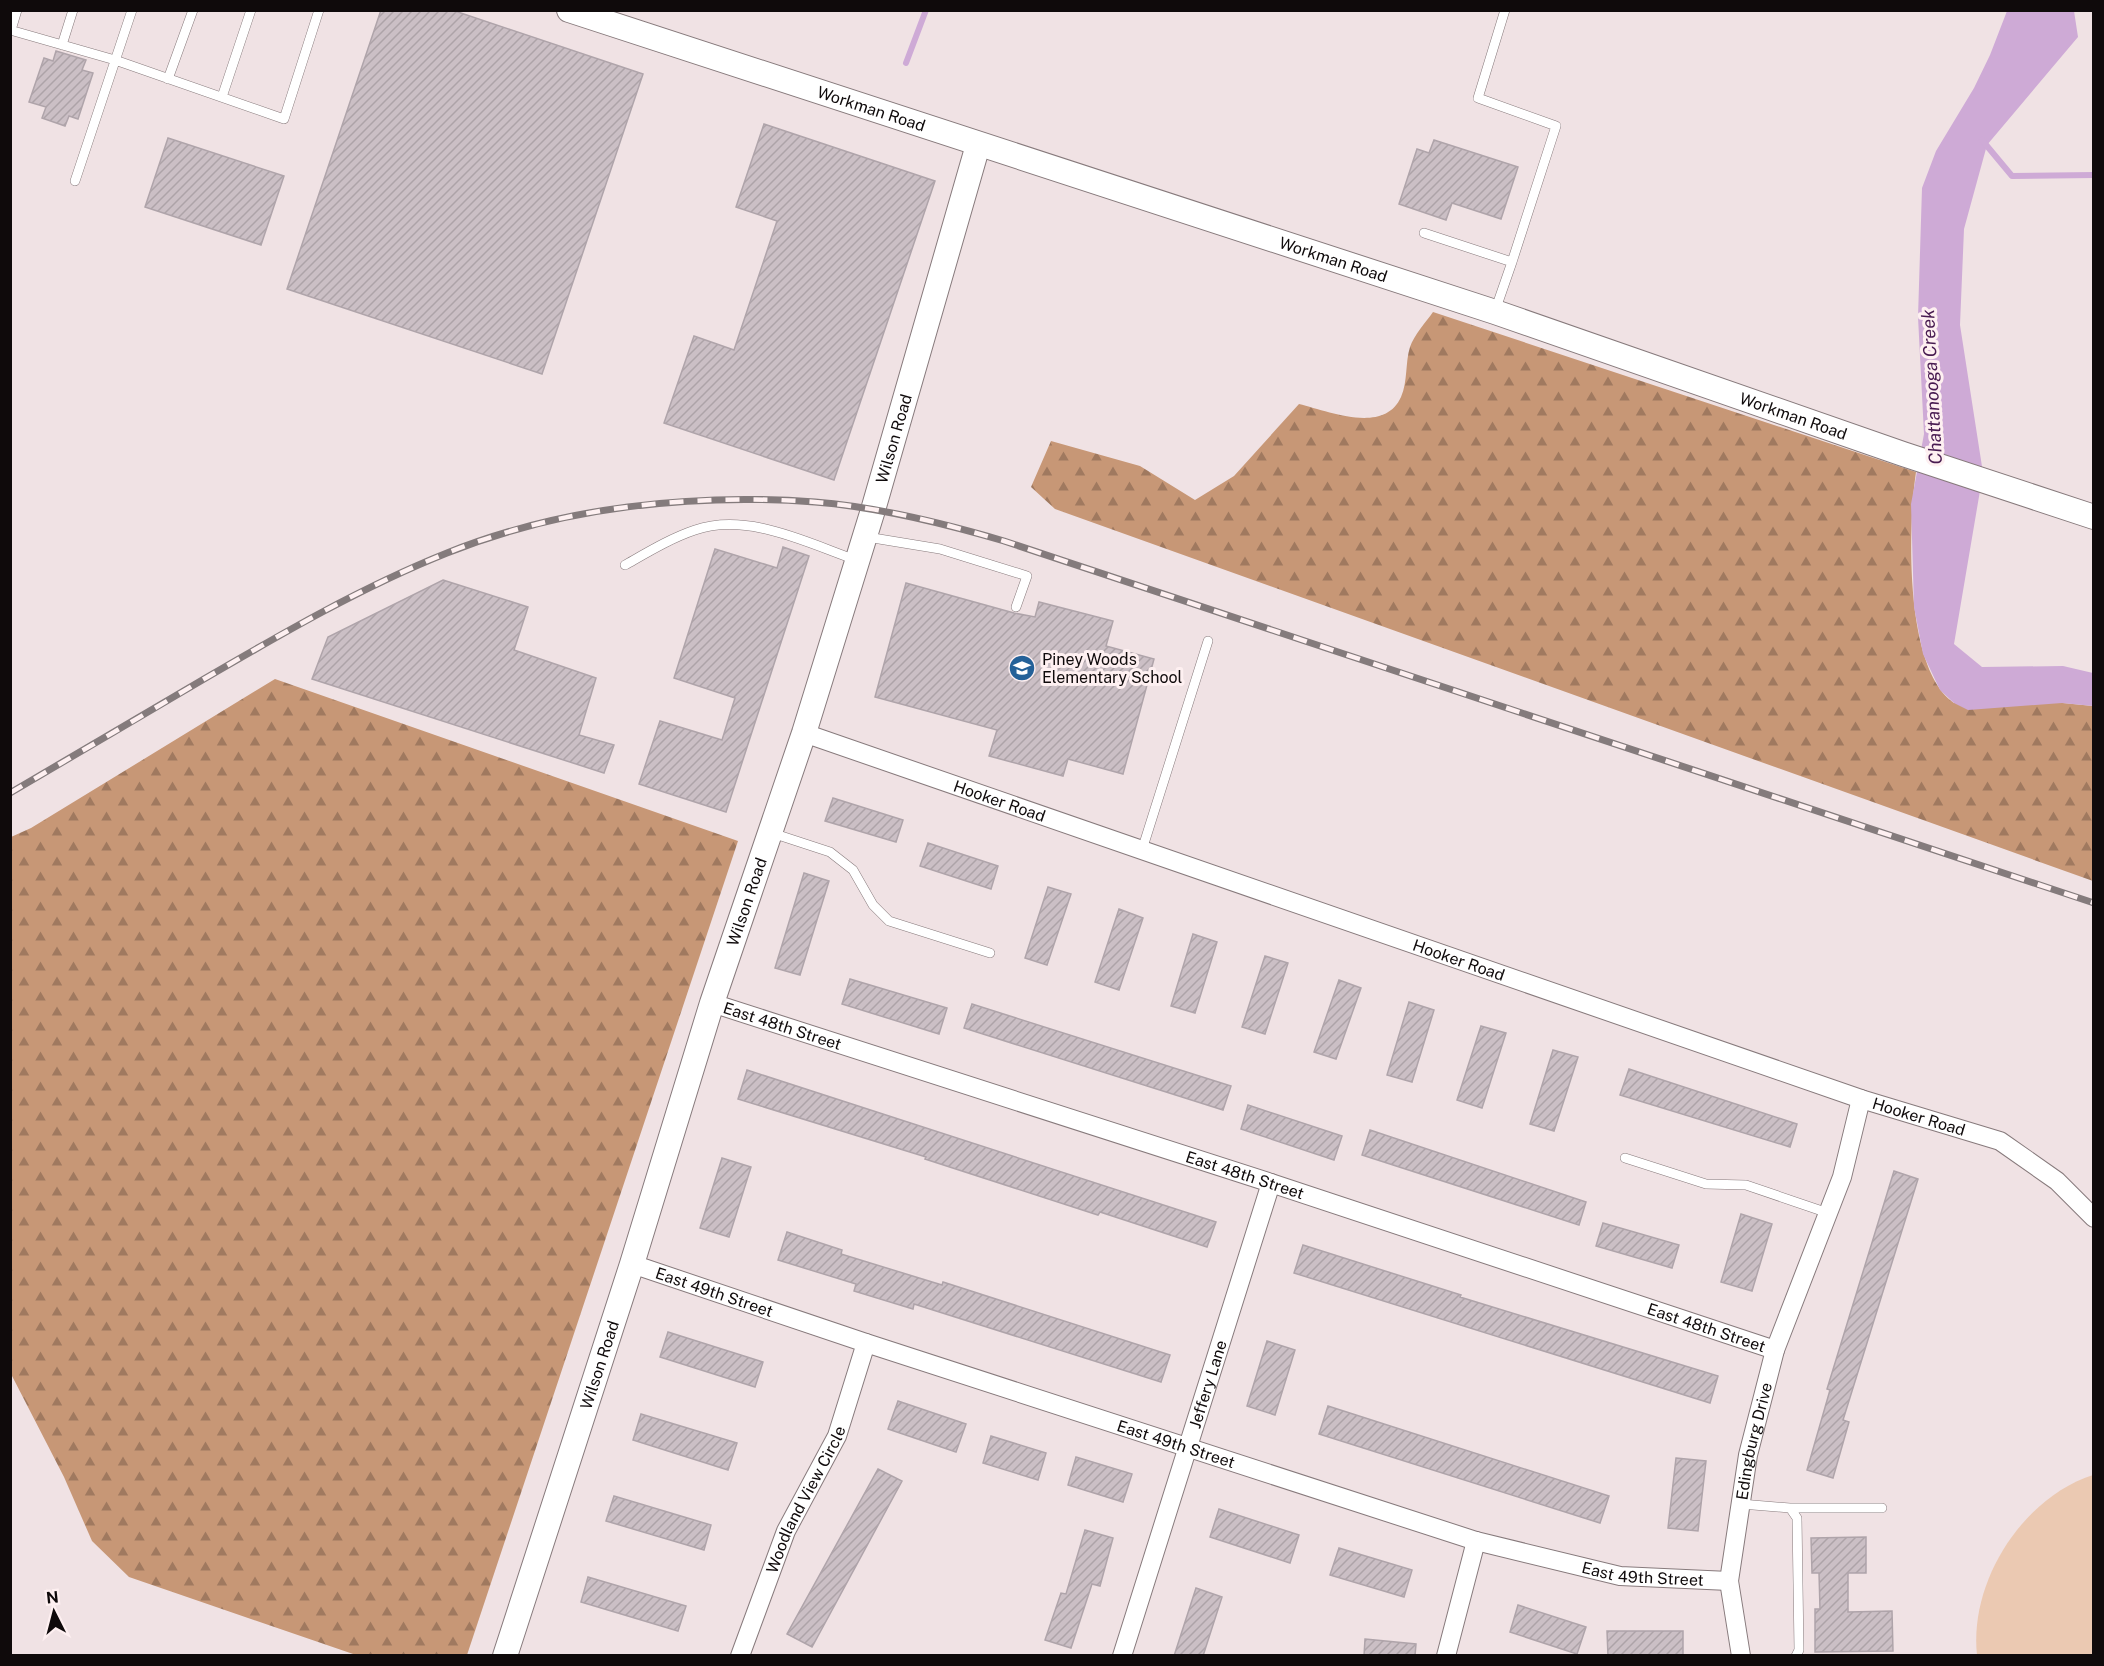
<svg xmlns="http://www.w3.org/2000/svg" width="2104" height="1666" font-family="'Public Sans',sans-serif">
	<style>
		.green { fill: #ebc9b2 }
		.forest { fill: url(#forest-firs) }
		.water { fill: #ceaad6 }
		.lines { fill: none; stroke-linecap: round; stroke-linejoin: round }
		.stream { stroke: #ceaad6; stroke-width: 6 }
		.building { fill: url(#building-hatch); stroke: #afa4aa; stroke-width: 1.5 }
		.service-casing { stroke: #877a7c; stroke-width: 10 }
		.minor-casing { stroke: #877a7c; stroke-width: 20 }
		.tertiary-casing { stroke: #877a7c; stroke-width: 26 }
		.service { stroke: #fff; stroke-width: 9 }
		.minor { stroke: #fff; stroke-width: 18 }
		.tertiary { stroke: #fff; stroke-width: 24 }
		.rail-casing { stroke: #847b7c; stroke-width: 7 }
		.rail { stroke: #fef0f1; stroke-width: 4.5; stroke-dasharray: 14; stroke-linecap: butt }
		.labels { text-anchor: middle; stroke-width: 6; stroke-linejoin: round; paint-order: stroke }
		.street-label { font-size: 16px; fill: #0f0a0b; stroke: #fef0f1 }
		.poi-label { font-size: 16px; fill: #0f0a0b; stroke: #fef0f1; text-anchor: start }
		.water-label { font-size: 18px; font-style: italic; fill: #481b51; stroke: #fef0f1 }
	</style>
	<defs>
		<pattern id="forest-firs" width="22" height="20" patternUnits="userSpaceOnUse" patternTransform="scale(1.5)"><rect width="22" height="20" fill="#c79776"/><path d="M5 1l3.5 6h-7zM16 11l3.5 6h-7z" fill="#a0795f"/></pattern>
		<pattern id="building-hatch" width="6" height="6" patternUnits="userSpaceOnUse" patternTransform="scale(1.5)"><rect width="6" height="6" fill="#cbbfc5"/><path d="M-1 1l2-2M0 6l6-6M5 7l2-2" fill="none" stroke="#ada3a8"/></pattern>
	</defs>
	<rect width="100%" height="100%" fill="#f0e2e4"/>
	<path class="green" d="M2093,1475v180h-116c-8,-73 45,-157 116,-180z"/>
	<path class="forest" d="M1433,312l483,160c-8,54 -12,197 38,231h109l30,3v175l-1038,-372 -24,-22 20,-46 89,25 55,34 39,-24 65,-72c29,7 85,31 102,-7 7,-16 4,-34 9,-50 4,-12 16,-25 23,-35z
		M275,679l463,162 -271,814h-111l-227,-78 -37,-36 -28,-64 -53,-103v-537l20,-9z"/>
	<path class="water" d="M2007,11h67l4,26 -91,108 -23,84 -4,96 23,148 -29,171 28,23 81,-1 30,7v33l-31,-3 -94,7 -14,-7 -14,-13 -17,-36 -9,-47 -3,-103 13,-70 -6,-117 4,-129 14,-37 38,-63 16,-33z"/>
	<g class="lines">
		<path class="stream" d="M906,63l20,-53
			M1982,140l30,36 82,-1"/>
	</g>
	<path class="building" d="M381,10h71l191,64 -101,300 -255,-85z
		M56,51l30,9 -4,10 11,3 -15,46 -9,-3 -4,10 -23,-8 4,-11 -17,-5 15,-44 9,3z
		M764,124l171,57 -101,299 -170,-57 30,-87 40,14 43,-129 -41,-14z
		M168,138l116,38 -23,69 -116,-38z
		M1434,140l84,27 -17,52 -49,-16 -6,17 -47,-16 18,-55 12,4z
		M783,547l26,9 -83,256 -87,-28 21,-63 62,19 13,-42 -61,-20 41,-129 62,19z
		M443,580l85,27 -14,43 82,28 -17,57 35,10 -10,28 -292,-94 16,-42z
		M906,583l108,30 21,4 4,-15 74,19 -7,25 48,13 -31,115 -55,-15 -5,17 -74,-20 8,-26 -122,-33z
		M833,798l70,22 -7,22 -71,-21z
		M928,843l70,23 -7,23 -71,-23z
		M804,873l25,8 -29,94 -25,-7z
		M1048,887l23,7 -24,71 -22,-7z
		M1119,909l24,9 -24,72 -24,-8z
		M1193,934l24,8 -22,71 -24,-7z
		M1265,956l23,7 -23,71 -23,-7z
		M850,979l97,29 -8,26 -97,-30z
		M1339,980l22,8 -25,71 -22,-7z
		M1409,1002l25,8 -22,72 -25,-7z
		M972,1004l259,82 -8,24 -259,-82z
		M1481,1026l25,7 -24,75 -25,-8z
		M1553,1050l25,7 -24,74 -24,-7z
		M1629,1069l168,55 -7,23 -170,-52z
		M747,1070l469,152 -9,25 -107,-35 -2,3 -173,-56 1,-2 -188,-58z
		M1248,1105l94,31 -8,24 -93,-31z
		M1370,1130l216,72 -7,23 -217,-70z
		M722,1158l29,9 -22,70 -29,-9z
		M1894,1171l24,8 -75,241 6,2 -16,56 -26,-8 23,-80 -3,-1z
		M1741,1214l31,10 -20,67 -31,-9z
		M1603,1223l76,22 -7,23 -76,-22z
		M787,1232l55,18 -1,4 101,31 1,-3 227,73 -9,27 -247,-78 -1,5 -59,-18 2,-7 -78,-24z
		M1303,1245l158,50 -1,2 258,79 -8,27 -416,-130z
		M668,1332l95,30 -8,25 -95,-30z
		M1267,1341l28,9 -20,65 -28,-9z
		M898,1401l68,23 -10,28 -68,-23z
		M1328,1406l281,90 -9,27 -281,-89z
		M641,1414l96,29 -9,27 -95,-30z
		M991,1436l55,17 -8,27 -55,-17z
		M1076,1457l56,17 -9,28 -55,-17z
		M1676,1458l30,3 -8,70 -30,-3z
		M878,1469l24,12 -90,166 -25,-13z
		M614,1496l97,29 -7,25 -98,-29z
		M1219,1509l80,26 -9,28 -80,-26z
		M1085,1530l28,8 -13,48 -8,-2 -21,64 -26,-8 16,-47 5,1z
		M1866,1537v36h-18v39l44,-1 1,40 -78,1v-43h5l-1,-36h-7l-1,-35z
		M1339,1548l73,22 -8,27 -74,-22z
		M588,1577l98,29 -8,25 -97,-29z
		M1196,1588l26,9 -19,59h-29z
		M1518,1605l68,22 -9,27 -67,-22z
		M1607,1631h76v25h-75z
		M1365,1639l51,5 -1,12h-51z"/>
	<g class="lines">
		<defs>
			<path id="service" d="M1505,10l-27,88 78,28 -44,136
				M10,30l105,30 169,59 35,-109
				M11,30l6,-20
				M62,45l11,-35
				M168,79l25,-69
				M222,97l29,-87
				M75,181l57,-171
				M1424,233l88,29 -17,49
				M867,537l73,12 87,27 -11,31
				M625,565c23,-13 46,-27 70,-35 53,-18 112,13 161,30
				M772,833l58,19 23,18 20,35 16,16 101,32
				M1142,850l66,-209
				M1625,1158l81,26 40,1 82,28
				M1741,1504l49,4 7,10 2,132 -3,6
				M1790,1508h92"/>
			<g id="minor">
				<path id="s1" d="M804,733l1057,366 139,42 57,40 37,37"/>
				<path id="s2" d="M712,1003l559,180 504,167"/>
				<path id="s3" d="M632,1264l234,79 610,198 144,35 109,5"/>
				<path id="s4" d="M740,1656l46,-125 51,-95 29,-93"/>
				<path id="s5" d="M1122,1656l149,-473"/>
				<path d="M1446,1656l30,-115"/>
				<path id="s6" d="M1741,1656l-12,-75 19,-126 27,-105 67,-173 19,-78"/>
			</g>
			<g id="tertiary">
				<path id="s7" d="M569,10l926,302 408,142 191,63"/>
				<path id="s8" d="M505,1656l127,-392 80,-261 92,-270 69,-223 105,-365"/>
			</g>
		</defs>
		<use href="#service" class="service-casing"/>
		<use href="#minor" class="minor-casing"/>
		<use href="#tertiary" class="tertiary-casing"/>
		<use href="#service" class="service"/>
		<use href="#minor" class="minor"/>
		<use href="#tertiary" class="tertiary"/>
		<defs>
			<path id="rail" d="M10,793c65,-38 130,-76 194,-114 79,-46 158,-92 243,-126 114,-46 246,-60 368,-51 64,5 128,21 189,39l1090,362"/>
		</defs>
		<use href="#rail" class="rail-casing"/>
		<use href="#rail" class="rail"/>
	</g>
	<defs>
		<symbol id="school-disc" viewBox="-11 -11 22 22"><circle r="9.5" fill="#246198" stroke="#fef0f1"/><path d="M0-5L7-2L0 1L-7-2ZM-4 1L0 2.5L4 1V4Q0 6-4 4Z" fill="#fff"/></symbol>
	</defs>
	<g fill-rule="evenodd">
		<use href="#school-disc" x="1007" y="653" width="30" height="30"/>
	</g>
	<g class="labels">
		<g class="street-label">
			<text dy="6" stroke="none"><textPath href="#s7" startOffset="318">Workman Road</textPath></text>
			<text dy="6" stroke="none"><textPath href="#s7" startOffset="804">Workman Road</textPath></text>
			<text dy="6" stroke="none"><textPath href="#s7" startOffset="1290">Workman Road</textPath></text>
			<text dy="6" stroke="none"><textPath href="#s8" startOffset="1278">Wilson Road</textPath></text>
			<text dy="6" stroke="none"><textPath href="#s1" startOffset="207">Hooker Road</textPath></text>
			<text dy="6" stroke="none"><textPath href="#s8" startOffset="792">Wilson Road</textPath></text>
			<text dy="6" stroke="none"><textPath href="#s1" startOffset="693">Hooker Road</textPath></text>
			<text dy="6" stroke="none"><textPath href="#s2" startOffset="74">East 48th Street</textPath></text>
			<text dy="6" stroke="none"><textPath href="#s1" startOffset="1179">Hooker Road</textPath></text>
			<text dy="6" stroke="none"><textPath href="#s2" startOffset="560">East 48th Street</textPath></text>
			<text dy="6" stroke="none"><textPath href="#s3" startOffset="87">East 49th Street</textPath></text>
			<text dy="6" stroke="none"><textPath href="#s2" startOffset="1046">East 48th Street</textPath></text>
			<text dy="6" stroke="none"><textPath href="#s8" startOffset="306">Wilson Road</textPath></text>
			<text dy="6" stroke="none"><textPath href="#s5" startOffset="285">Jeffery Lane</textPath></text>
			<text dy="6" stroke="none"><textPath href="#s6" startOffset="218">Edingburg Drive</textPath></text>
			<text dy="6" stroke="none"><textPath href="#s3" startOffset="573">East 49th Street</textPath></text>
			<text dy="6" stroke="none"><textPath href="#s4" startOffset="170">Woodland View Circle</textPath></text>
			<text dy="6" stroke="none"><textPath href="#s3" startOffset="1059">East 49th Street</textPath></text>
		</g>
		<g class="poi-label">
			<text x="1042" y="665">Piney Woods<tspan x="1042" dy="18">Elementary School</tspan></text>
		</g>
		<g class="water-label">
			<text transform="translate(1932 387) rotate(-93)" y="6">Chattanooga Creek</text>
		</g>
	</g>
	<rect width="2104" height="1666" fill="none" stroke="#0f0a0b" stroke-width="24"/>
	<g transform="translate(54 1612) rotate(354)" stroke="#fef0f1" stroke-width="4.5" paint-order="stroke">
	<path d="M0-4.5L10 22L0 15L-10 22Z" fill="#0f0a0b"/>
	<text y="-9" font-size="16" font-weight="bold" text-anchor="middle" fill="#0f0a0b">N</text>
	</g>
</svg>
